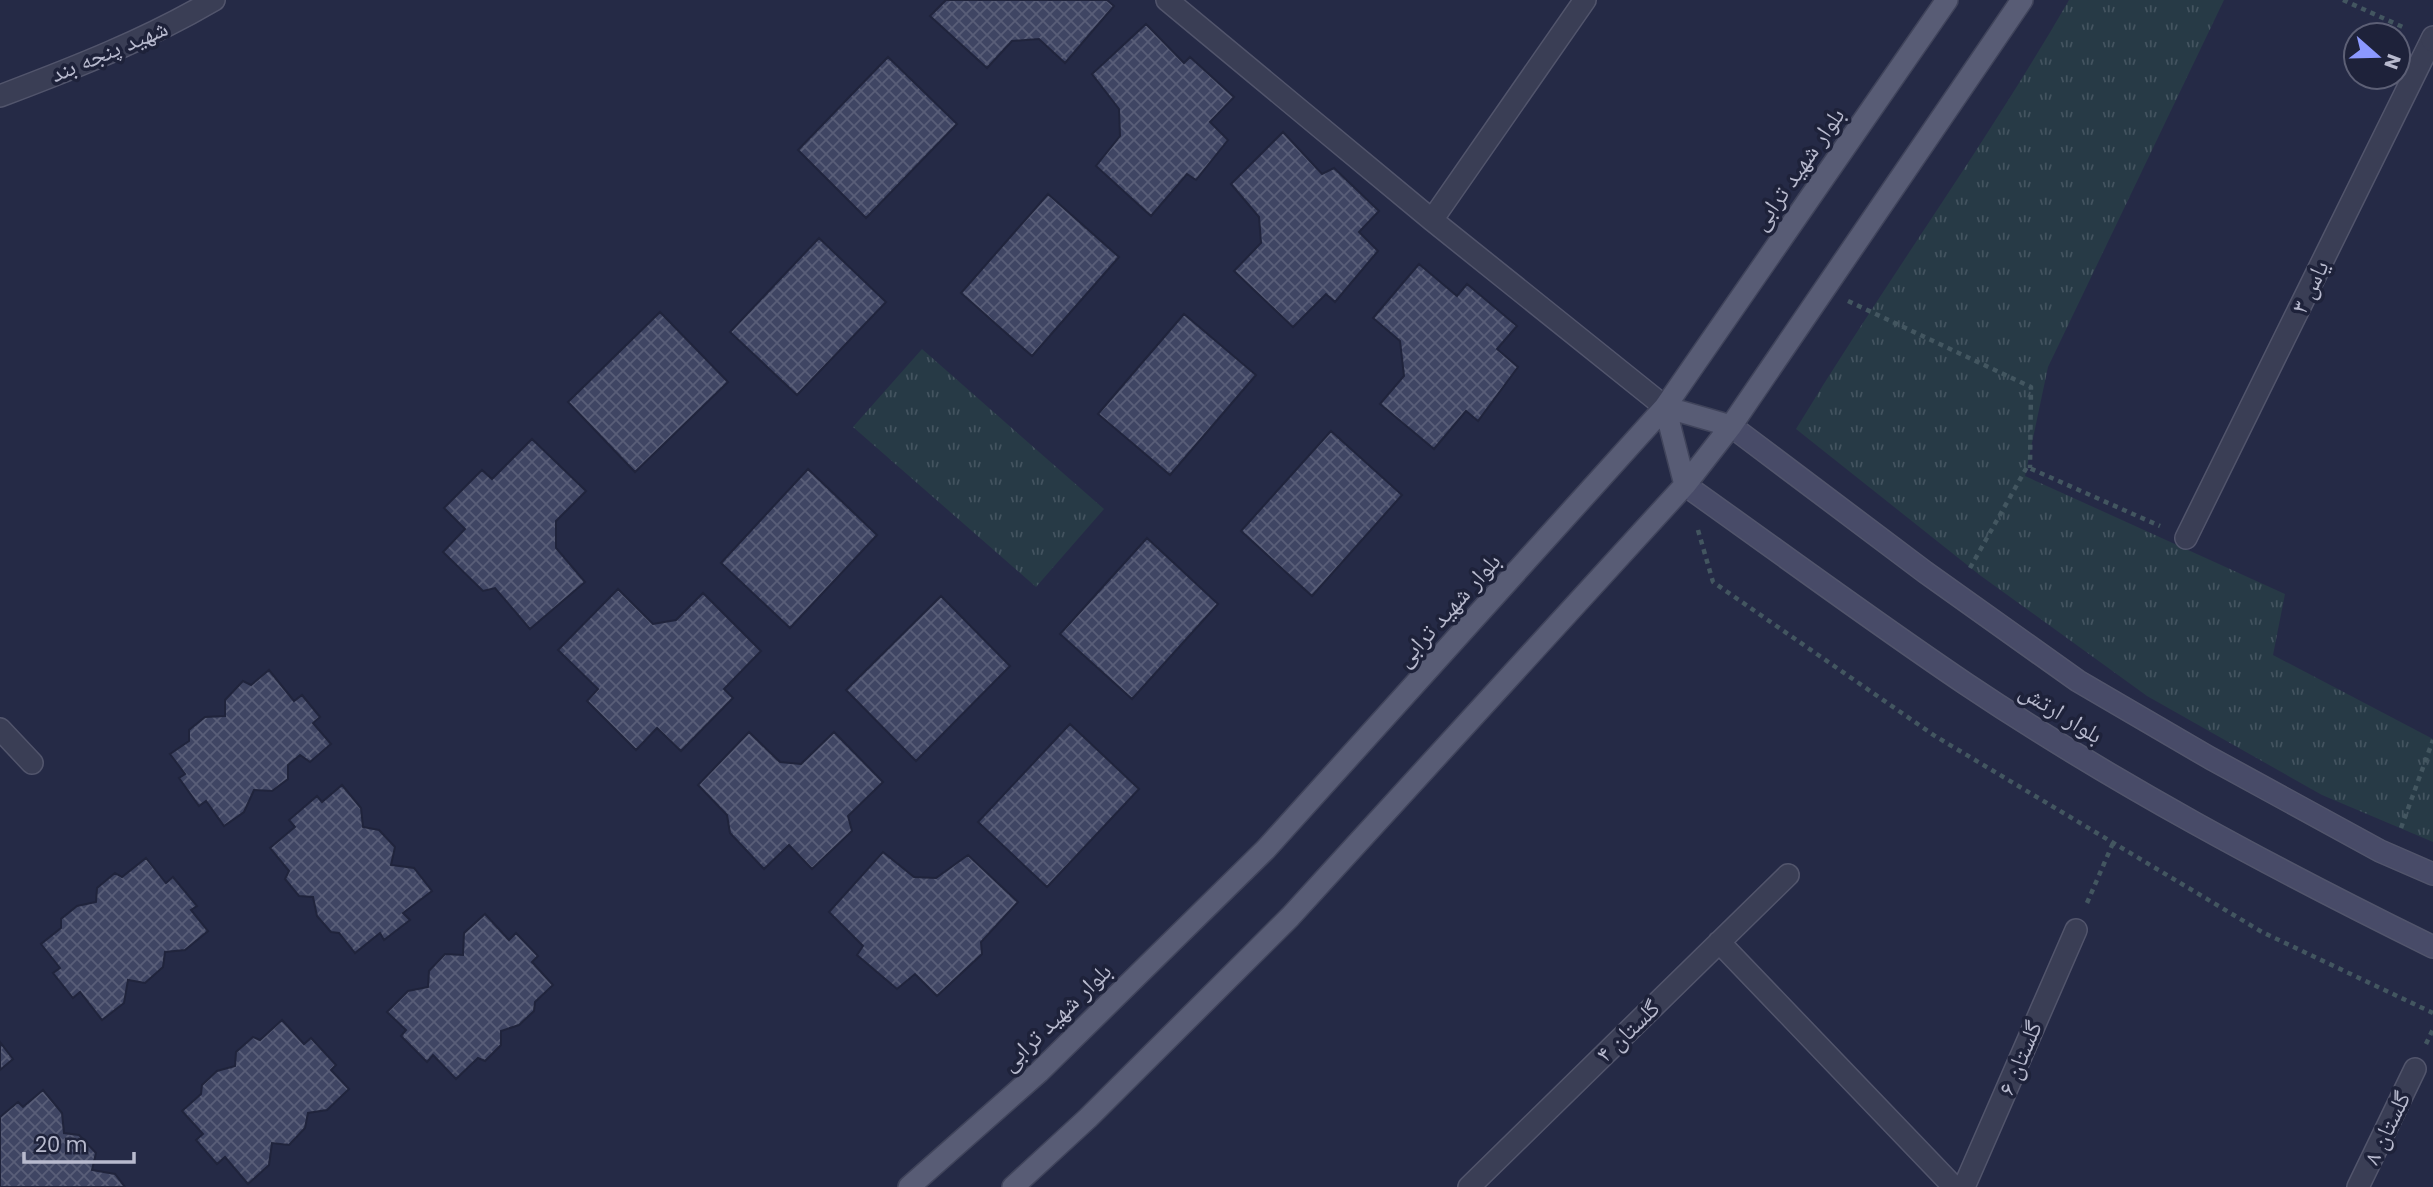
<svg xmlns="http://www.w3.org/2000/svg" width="2433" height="1187" font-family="Poppins,'Noto Naskh Arabic',sans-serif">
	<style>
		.grass { fill: url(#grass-tufts) }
		.building { fill: url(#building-cross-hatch); stroke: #20243c; stroke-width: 2 }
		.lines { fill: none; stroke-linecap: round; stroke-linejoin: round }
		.minor-casing { stroke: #52556c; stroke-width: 24 }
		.tertiary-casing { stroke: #52556c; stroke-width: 24 }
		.secondary-casing { stroke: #52556c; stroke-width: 24 }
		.primary-casing { stroke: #40445b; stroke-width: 24 }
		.path { stroke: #435660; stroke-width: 4.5; stroke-dasharray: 5 5; stroke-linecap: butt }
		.minor { stroke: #3a3e55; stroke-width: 21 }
		.tertiary { stroke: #3a3e55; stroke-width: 21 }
		.secondary { stroke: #484b68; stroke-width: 21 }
		.primary { stroke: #585c75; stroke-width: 21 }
		.labels { text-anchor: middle; stroke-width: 7; stroke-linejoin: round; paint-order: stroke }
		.street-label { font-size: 24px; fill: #b8bace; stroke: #1e223a }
	</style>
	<defs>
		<pattern id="grass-tufts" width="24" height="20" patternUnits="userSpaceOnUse" patternTransform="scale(1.75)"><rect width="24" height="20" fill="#273a46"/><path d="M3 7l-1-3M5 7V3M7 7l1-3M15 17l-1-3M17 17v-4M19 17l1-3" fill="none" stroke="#445460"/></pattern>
		<pattern id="building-cross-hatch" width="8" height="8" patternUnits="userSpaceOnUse" patternTransform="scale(1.75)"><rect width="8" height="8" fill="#3f4563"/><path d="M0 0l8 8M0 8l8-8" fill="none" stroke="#595e78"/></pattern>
	</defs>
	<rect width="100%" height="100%" fill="#252a46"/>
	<path class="grass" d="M2069,0h155l-176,367 -23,109 260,118 -12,61 160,84v103l-111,-47 -175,-99 -166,-120 -185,-147c88,-145 188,-282 273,-429z
		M922,349l182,160 -68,78 -183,-160z"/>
	<path class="building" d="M946,0h161l7,6 -49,57 -26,-24 -27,2 -25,27 -57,-52z
		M1146,24l38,39 6,-6 44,40 -24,25 18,18 -32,40 -9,-6 -36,42 -55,-50 24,-30 -1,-27 -27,-35z
		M888,57l69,67 -91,94 -68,-68z
		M1283,132l39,42 12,-6 45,43 -20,21 19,19 -43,51 -9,-8 -33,33 -59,-56 27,-28 -2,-26 -28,-33z
		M1048,194l71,63 -87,99 -71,-63z
		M819,238l67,64 -89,93 -67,-63z
		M1419,264l38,32 10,-12 50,42 -20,23 21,18 -40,54 -12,-10 -32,38 -54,-45 24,-28 -4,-35 -27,-23z
		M660,312l68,70 -93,90 -67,-70z
		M1184,314l72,61 -86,100 -72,-61z
		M1331,431l71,64 -90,101 -71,-65z
		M532,439l54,52 -30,30v27l29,34 -55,47 -35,-41 -12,3 -40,-39 22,-23 -21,-21 38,-38 10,9z
		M808,469l69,66 -87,93 -69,-65z
		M1147,538l71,66 -86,95 -72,-65z
		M618,589l35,35 23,-4 27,-27 58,58 -37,38 9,9 -52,53 -24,-23 -21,22 -49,-49 11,-12 -40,-39z
		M941,596l69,70 -94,95 -70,-71z
		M269,670l25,31 8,-6 18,22 -7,6 18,21 -21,18 -10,-7 -12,10v14l-16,12 -18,-1 -10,22 -20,14 -18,-25 -7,5 -20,-28 6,-4 -15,-20 19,-13v-11l16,-13 20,-1v-16l18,-19 8,4z
		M1070,724l69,65 -92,98 -69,-65z
		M749,732l31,30 21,2 33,-32 49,50 -35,34 4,15 -40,38 -23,-24 -25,24 -34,-36 -3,-18 -29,-30z
		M342,785l19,23 2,19 16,3 16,17 -4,18 23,3 18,23 -29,22 7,7 -26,20 -4,-7 -25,20 -16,-20 -8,-1 -14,-16 -4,-19 -14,-1 -14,-17 4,-8 -19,-23 25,-21 -6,-7 28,-24 5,6z
		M883,852l31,25 22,1 32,-23 50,47 -37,40 1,12 -45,42 -22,-22 -18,15 -40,-34 6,-9 -34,-34z
		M146,858l20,25 7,-6 24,29 -6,4 17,21 -23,19 -20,2 -2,15 -18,16 -17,-3 -4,23 -22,17 -22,-28 -7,6 -20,-25 7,-5 -19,-24 20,-16v-9l16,-13 19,-4 1,-14 18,-15 7,4z
		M485,914l24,26 7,-7 22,23 -6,6 21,23 -18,17 -1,9 -15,14 -18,6v14l-16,16 -7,-3 -22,21 -23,-24 -6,7 -26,-26 5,-6 -19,-18 21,-21 20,-4 1,-16 16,-17 18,1 1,-22z
		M282,1020l22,24 7,-6 25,27 -5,5 18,19 -22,21 -19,3 -3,15 -16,17 -17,-2 -3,22 -21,19 -23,-27 -8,7 -21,-24 7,-6 -21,-23 19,-17 1,-9 15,-14 18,-5 1,-14 17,-15 7,3z
		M0,1042l13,17 -13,11z
		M43,1090l19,23 2,20 15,2 17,18 -4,17 23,4 10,13h-125v-70l18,-15 5,5z"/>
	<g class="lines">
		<defs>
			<path id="minor" d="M1167,0l265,220 233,187
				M1432,220l153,-220
				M2186,538l247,-501
				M0,729l32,34
				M1719,942l235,245
				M1469,1187l319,-312
				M1964,1187l112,-257
				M2358,1187l57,-118"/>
			<path id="tertiary" d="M2432,40l1,1
				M0,96c74,-28 146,-56 214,-96"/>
			<path id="secondary" d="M1731,426l194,146 153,109 132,77 170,93 53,23
				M1685,485c93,66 186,135 281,199 149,100 307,184 467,263"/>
			<path id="primary" d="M1685,485l-20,-78 66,19
				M909,1187l130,-115 227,-223 399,-442 282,-407
				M1013,1187l75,-69 202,-201 395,-432 46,-59 291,-426"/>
		</defs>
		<use href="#minor" class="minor-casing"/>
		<use href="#tertiary" class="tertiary-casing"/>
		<use href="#secondary" class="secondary-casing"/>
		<use href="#primary" class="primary-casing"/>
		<path class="path" d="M2343,0l62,28
			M1848,301l183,86 -1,81
			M1698,530l15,52 222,154 327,196 171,81
			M1970,568l57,-101 133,59
			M2401,828l32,-88
			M2087,903l26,-60
			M2426,1044l7,-15"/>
		<use href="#minor" class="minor"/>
		<use href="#tertiary" class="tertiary"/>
		<use href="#secondary" class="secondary"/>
		<use href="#primary" class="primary"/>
	</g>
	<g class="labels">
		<g class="street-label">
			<text transform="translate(109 51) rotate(-23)" y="8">شهید پنجه بند</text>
			<text transform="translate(1798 169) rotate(-55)" y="8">بلوار شهید ترابی</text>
			<text transform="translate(2310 287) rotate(-64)" y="8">یاس ۳</text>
			<text transform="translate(1448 610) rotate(-48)" y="8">بلوار شهید ترابی</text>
			<text transform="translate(2061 713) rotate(32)" y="8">بلوار ارتش</text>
			<text transform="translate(1056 1017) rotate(-44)" y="8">بلوار شهید ترابی</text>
			<text transform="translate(1628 1031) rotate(-44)" y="8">گلستان ۴</text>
			<text transform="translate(2020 1058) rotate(-67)" y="8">گلستان ۶</text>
			<text transform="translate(2387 1128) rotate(-64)" y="8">گلستان ۸</text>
		</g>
	</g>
	<g transform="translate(2377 56) rotate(110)"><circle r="33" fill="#1e223a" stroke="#5c5f75" stroke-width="2"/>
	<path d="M0-5L12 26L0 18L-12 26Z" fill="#8c99ff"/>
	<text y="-10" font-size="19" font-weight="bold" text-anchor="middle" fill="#b8bace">N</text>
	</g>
	<path d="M24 1152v10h110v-10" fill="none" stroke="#b8bace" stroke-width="3.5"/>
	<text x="35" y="1152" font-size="21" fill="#b8bace" stroke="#1e223a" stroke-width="5" paint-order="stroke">20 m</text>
</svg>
